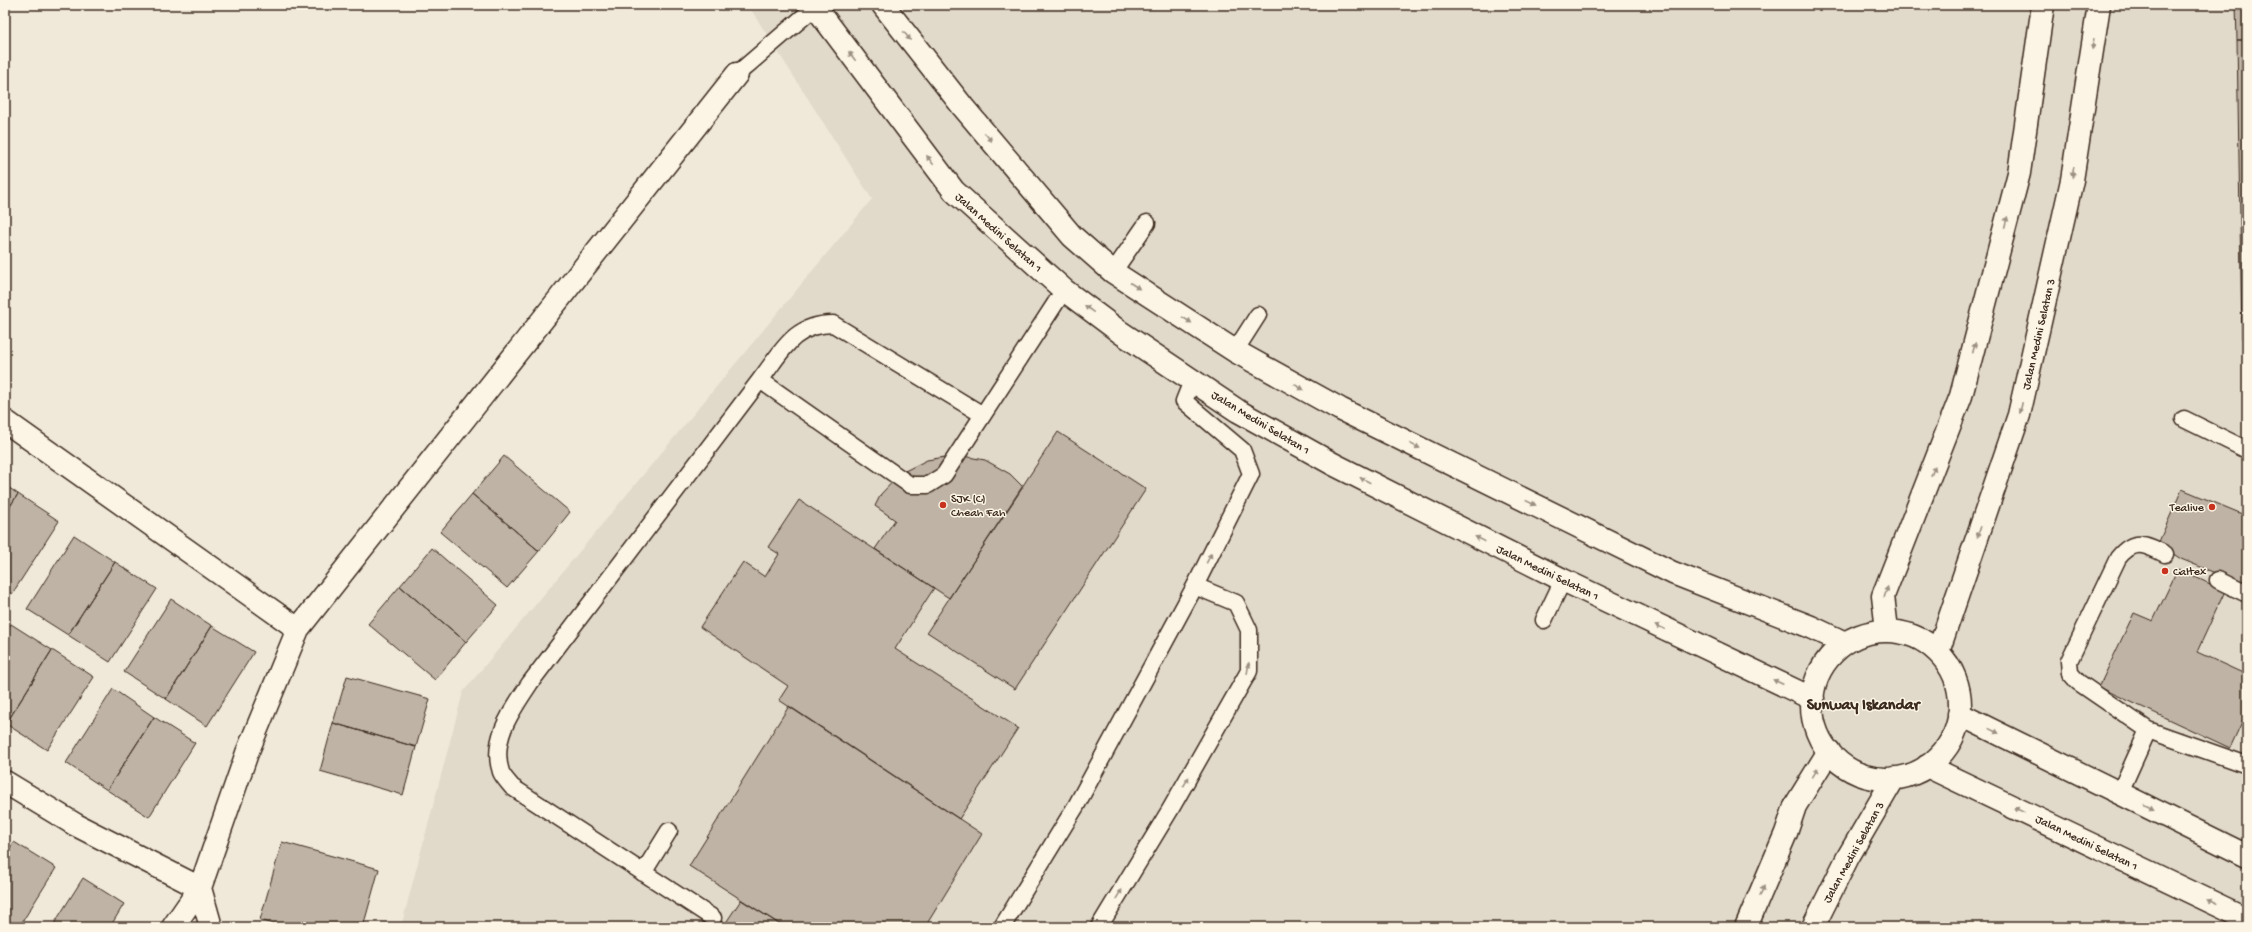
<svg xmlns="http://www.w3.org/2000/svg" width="2252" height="932" font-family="'Gochi Hand',sans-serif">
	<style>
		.built { fill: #e1d9c9 }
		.building { fill: #beb3a4; stroke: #3b2a1e }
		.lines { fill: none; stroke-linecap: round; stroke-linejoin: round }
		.lane-casing { stroke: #3b2a1e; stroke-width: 19 }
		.street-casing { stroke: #3b2a1e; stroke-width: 25 }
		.lane { stroke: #fcf5e5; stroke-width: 16 }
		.street { stroke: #fcf5e5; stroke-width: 22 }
		.oneway { fill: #9c9082 }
		.poi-dot { fill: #c8321e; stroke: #fcf5e5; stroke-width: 1.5 }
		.labels { text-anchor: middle; stroke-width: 3; stroke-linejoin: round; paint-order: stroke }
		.street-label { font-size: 12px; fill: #3b2a1e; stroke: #fcf5e5 }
		.poi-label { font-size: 12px; fill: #3b2a1e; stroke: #fcf5e5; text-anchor: start }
		.district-label { font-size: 16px; font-weight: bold; fill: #3b2a1e; stroke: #fcf5e5 }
	</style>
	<rect width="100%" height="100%" fill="#f0e9d9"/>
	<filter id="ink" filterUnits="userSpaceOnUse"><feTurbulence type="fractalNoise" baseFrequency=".025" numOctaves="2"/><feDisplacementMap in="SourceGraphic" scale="8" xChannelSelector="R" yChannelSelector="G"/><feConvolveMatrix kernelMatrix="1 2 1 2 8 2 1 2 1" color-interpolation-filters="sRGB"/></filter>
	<g filter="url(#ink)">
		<path class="built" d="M748,5h1499v922h-1846l62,-235 409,-493z"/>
		<path class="building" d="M2236,5h11v35h-10z
			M2237,40h10v301l-5,-2z
			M1058,432l88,57 -131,200 -88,-57z
			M957,455l28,5 25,14 13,13 -74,111 -74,-49 20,-29 -20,-14 6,-12 20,-21 26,-13z
			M504,456l66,56 -31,39 -67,-57z
			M5,485l13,9 -13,20z
			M2182,489l65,27v70l-66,-27 -23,-15z
			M18,494l41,27 -47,73 -7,-5v-75z
			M472,494l67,57 -32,37 -67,-56z
			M799,500l135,88 -39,61 123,79 -59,91 -180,-119 9,-14 -88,-59 43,-65 22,15 14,-23 -11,-7z
			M74,535l41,27 -47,73 -41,-26z
			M432,548l66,57 -32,37 -66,-56z
			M115,562l42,27 -47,73 -42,-27z
			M2178,569l47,22 -28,61 50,23v36l-17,37 -131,-61 35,-74 19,8z
			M400,586l66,56 -31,38 -67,-56z
			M171,599l41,27 -46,73 -42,-27z
			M11,624l41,26 -46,74 -1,-91z
			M212,626l42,26 -47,74 -41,-27z
			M52,650l42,27 -47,73 -41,-26z
			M347,676l83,23 -14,48 -83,-24z
			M113,689l41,28 -47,73 -41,-27z
			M789,706l193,128 -57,93h-141l-95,-61z
			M154,717l41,26 -46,74 -42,-27z
			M333,723l83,24 -13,48 -83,-24z
			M14,842l42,26 -37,59h-14v-71z
			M282,842l97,27 -16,58h-79l-24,-7z
			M83,878l41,26 -14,23h-58z
			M741,900l43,27h-61z"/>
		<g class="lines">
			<defs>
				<path id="lane" d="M737,74l78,-67
					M1113,272l34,-49
					M1235,351l23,-36
					M760,380l150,105h18l16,-10 120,-185
					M2184,419l63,31
					M2218,580l29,14
					M1544,620l19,-40
					M2148,730l99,35
					M2120,792l28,-62 -70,-48 -8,-9 -1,-12 49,-103c16,-20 27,-14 47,-4
					M643,873l26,-42
					M713,918l-201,-131c-4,-5 -9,-10 -11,-15 -11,-33 12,-63 29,-89l230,-303c22,-28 33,-56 73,-56l150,91
					M1002,927l74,-121 119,-220
					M1099,927l71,-117 79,-139v-41l-13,-27 -41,-17 56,-112 -9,-24 -58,-49 8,-20"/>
				<path id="street" d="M814,5l140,186 110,99 56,42 118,79 95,53 230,116 250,119
					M883,5l80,102 109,129 41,36 122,79 105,58 333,164 138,54 34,16
					M5,421l293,208
					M1887,630l-4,-34 78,-200 58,-223 24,-168
					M1812 705a74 74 0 1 1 148 0a74 74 0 1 1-148 0Z
					M1938,652l81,-237 53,-235 27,-175
					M1959,714l288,142
					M1927,766l320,153
					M5,782l71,43 124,63 11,39
					M173,927l27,-39 47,-135 51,-124 439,-555
					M1746,927l40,-94 9,-27 34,-55
					M1813,927l35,-70 46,-79"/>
			</defs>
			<use href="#lane" class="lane-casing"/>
			<use href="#street" class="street-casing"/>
			<use href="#lane" class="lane"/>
			<use href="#street" class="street"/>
		</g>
		<defs><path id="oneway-solid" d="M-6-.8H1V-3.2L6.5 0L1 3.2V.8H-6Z"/></defs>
		<g class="oneway">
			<use href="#oneway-solid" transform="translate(907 36) rotate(52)"/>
			<use href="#oneway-solid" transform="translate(2093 44) rotate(99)"/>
			<use href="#oneway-solid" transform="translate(852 56) rotate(-127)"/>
			<use href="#oneway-solid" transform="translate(988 137) rotate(50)"/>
			<use href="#oneway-solid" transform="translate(930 160) rotate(-127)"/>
			<use href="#oneway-solid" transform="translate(2073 172) rotate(99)"/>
			<use href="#oneway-solid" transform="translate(2006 222) rotate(-75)"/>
			<use href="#oneway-solid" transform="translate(1135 286) rotate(33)"/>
			<use href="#oneway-solid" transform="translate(1089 309) rotate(-143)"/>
			<use href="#oneway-solid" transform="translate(1187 320) rotate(32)"/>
			<use href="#oneway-solid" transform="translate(1974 348) rotate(-75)"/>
			<use href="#oneway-solid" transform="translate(1299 387) rotate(29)"/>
			<use href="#oneway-solid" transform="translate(2021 408) rotate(103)"/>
			<use href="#oneway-solid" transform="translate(1415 446) rotate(26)"/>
			<use href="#oneway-solid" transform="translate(1933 471) rotate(-69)"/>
			<use href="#oneway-solid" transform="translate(1365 480) rotate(-153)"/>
			<use href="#oneway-solid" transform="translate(1531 503) rotate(26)"/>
			<use href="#oneway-solid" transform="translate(1979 532) rotate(109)"/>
			<use href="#oneway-solid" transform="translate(1480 539) rotate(-153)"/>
			<use href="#oneway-solid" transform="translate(1209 558) rotate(-63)"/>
			<use href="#oneway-solid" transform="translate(1886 592) rotate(-71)"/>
			<use href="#oneway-solid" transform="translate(1660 627) rotate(-155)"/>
			<use href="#oneway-solid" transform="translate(1248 668) rotate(-81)"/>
			<use href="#oneway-solid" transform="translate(1778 682) rotate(-155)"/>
			<use href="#oneway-solid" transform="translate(1994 731) rotate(26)"/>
			<use href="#oneway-solid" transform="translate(1815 773) rotate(-58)"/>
			<use href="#oneway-solid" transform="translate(1186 782) rotate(-60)"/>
			<use href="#oneway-solid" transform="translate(2149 807) rotate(27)"/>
			<use href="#oneway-solid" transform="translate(2019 810) rotate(-154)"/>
			<use href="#oneway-solid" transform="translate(1762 891) rotate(-67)"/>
			<use href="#oneway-solid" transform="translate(1119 894) rotate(-59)"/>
			<use href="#oneway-solid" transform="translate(2212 902) rotate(-154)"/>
		</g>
	</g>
	<g class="poi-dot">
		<circle cx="943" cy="505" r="4"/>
		<circle cx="2212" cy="507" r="4"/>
		<circle cx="2165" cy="571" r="4"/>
	</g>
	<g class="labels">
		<g class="street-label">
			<text transform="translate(999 232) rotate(42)" y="4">Jalan Medini Selatan 1</text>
			<text transform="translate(2038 334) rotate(-77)" y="4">Jalan Medini Selatan 3</text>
			<text transform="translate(1261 422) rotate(31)" y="4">Jalan Medini Selatan 1</text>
			<text transform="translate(1548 572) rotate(26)" y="4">Jalan Medini Selatan 1</text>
			<text transform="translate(2087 842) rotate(26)" y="4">Jalan Medini Selatan 1</text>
			<text transform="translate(1853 852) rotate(-61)" y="4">Jalan Medini Selatan 3</text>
		</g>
		<g class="poi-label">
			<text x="951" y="502">SJK (C)<tspan x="951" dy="14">Cheah Fah</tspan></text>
			<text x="2204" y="511" text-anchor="end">Tealive</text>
			<text x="2173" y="575">Caltex</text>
		</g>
		<g class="district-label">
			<text x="1863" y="709">Sunway Iskandar</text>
		</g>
	</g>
	<rect width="2252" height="932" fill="none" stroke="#fcf5e5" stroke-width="20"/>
	<rect x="10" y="10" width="2232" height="912" fill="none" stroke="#3b2a1e" stroke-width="1.5" filter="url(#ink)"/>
</svg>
